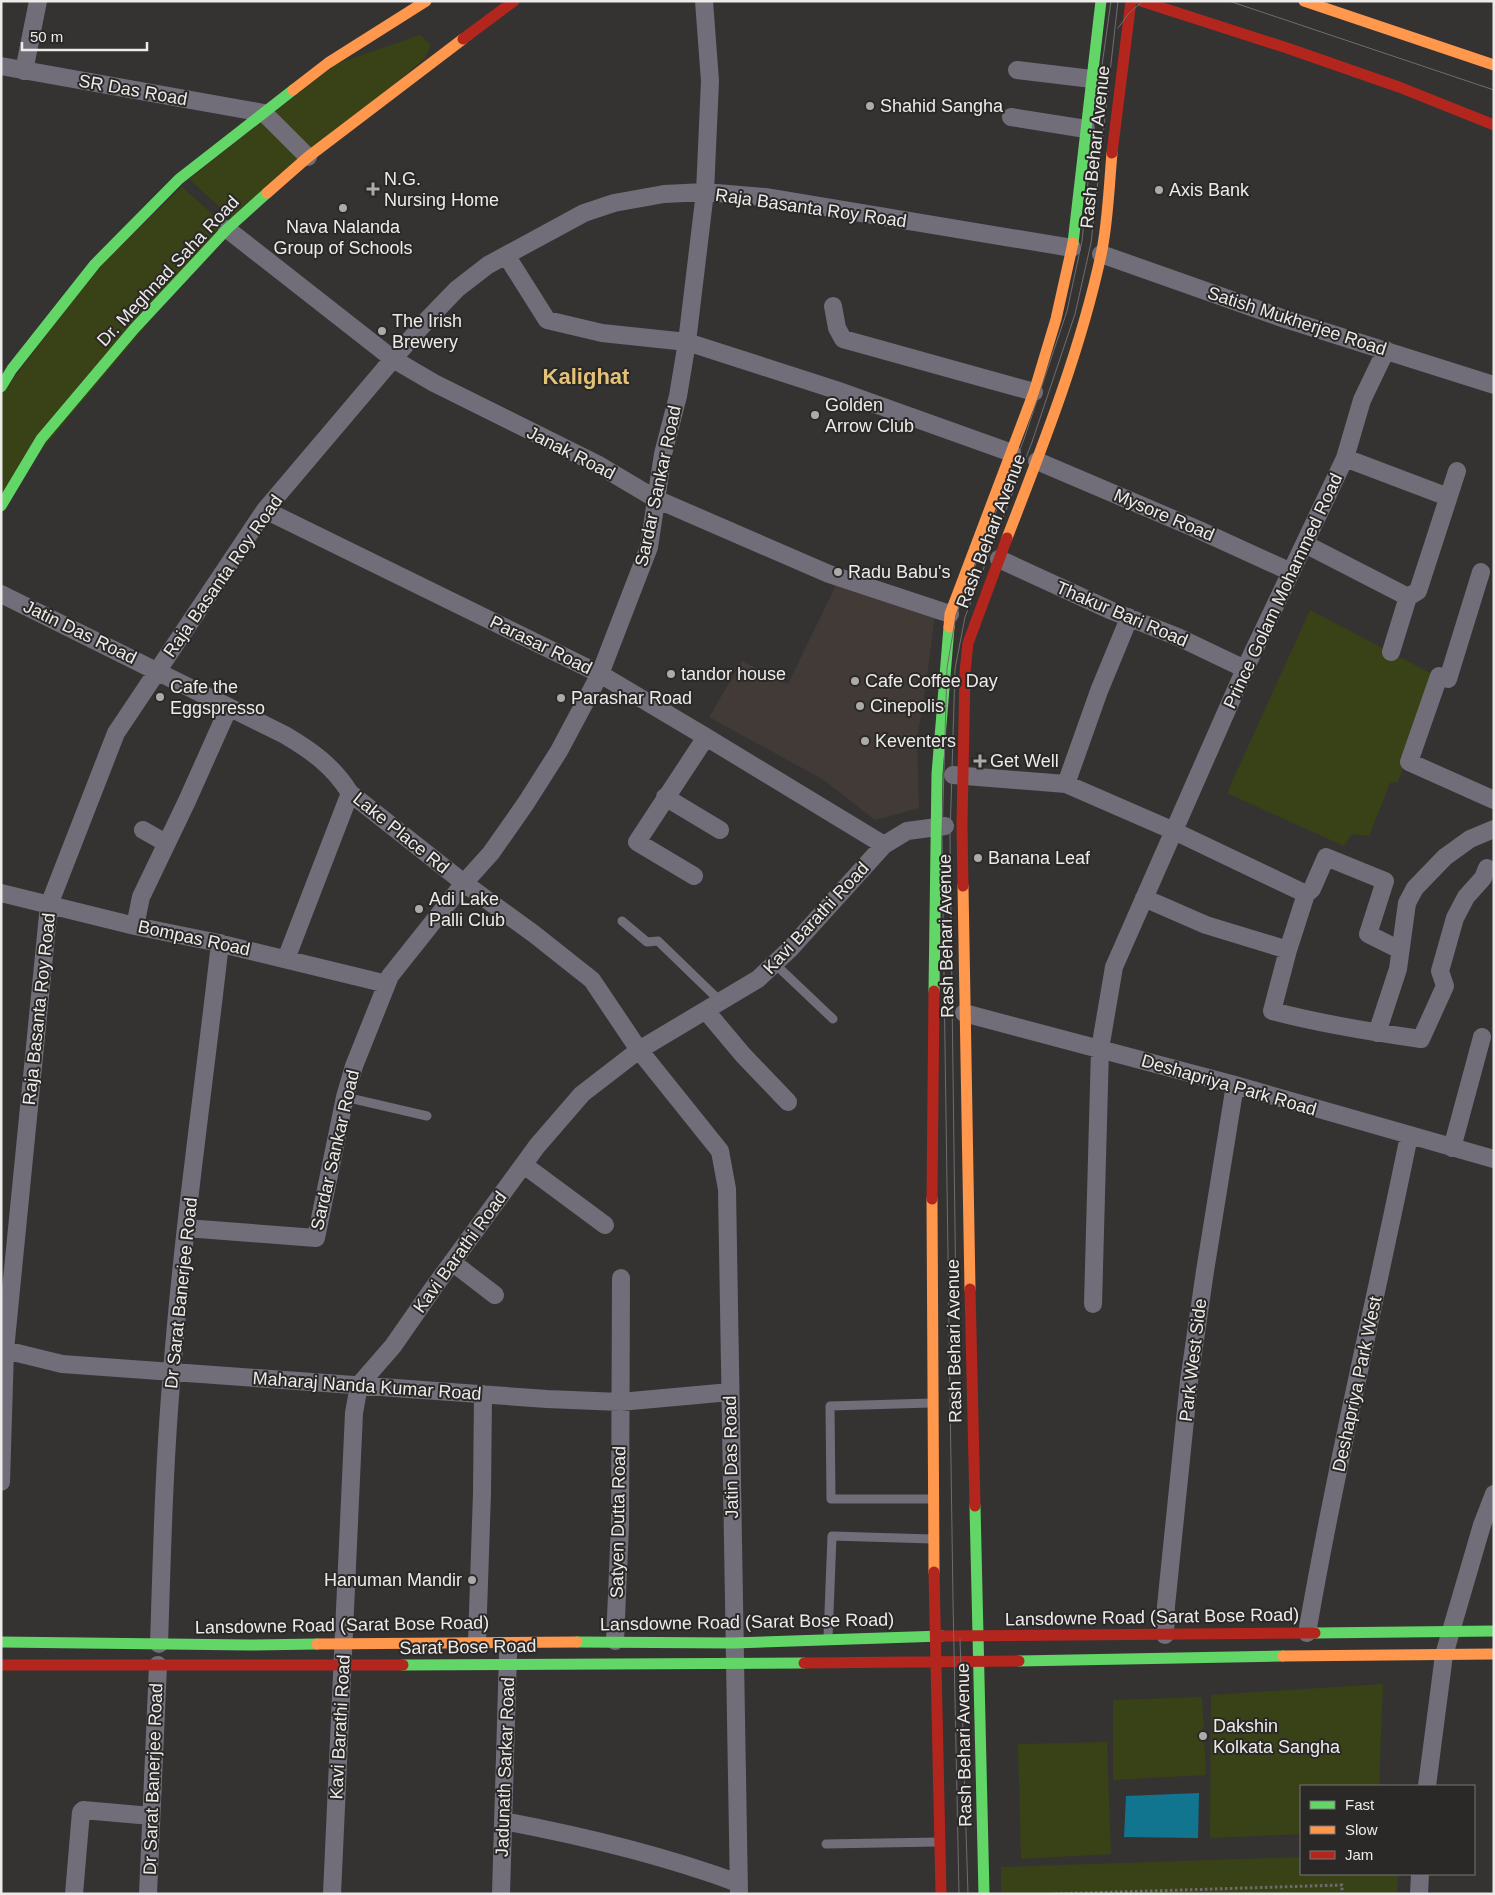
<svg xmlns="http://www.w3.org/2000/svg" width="1495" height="1895" font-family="Arial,sans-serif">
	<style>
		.built { fill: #423a36 }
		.green { fill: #394216 }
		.water { fill: #12758f }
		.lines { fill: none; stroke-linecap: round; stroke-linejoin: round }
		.path { stroke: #6e6c71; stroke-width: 3; stroke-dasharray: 2.5 2.5; stroke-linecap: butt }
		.lane { stroke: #726e79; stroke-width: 9 }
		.street { stroke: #726e79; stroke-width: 18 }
		.fast { stroke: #63d668; stroke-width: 11 }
		.slow { stroke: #ff974d; stroke-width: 11 }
		.jam { stroke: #b3261e; stroke-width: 11 }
		.tram { stroke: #6f6d71; stroke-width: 1 }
		.poi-dot { fill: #acabaa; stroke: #2b2927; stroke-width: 2 }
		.labels { text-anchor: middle; stroke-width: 4; stroke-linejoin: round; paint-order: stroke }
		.street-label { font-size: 18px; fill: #edebea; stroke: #2b2927 }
		.poi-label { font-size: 18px; fill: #edebea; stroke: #2b2927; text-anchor: start }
		.district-label { font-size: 22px; font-weight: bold; fill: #e4c178; stroke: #2b2927 }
	</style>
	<rect width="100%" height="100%" fill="#343332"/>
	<path class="built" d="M838,581l97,33 -8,64 -10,61 2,69 -44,12 -51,-40 -115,-63 33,-56 46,23z"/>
	<path class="green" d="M420,35l11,10 -6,13 -190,163 -46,-42 147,-115z
		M182,187l46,41 -227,270v-103l98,-129z
		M1310,610l124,65 -36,107 -8,1 -21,53 -17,-2 -8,12 -117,-53z
		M1383,1684l-4,102h-78v48l-91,4 1,-143z
		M1202,1697l4,78 -93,5v-80z
		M1107,1742l4,112 -90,5 -3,-115z
		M1301,1857v17h97l-1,20h-396v-27z"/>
	<path class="water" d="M1199,1793l-1,45 -74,-1 2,-41z"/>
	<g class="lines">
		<path class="path" d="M1055,1894l287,-9v9"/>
		<path class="lane" d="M622,921l25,21 11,-1 62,60
			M775,964l58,55
			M345,1097l82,19
			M931,1403l-101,3 1,93h100
			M828,1638l4,-102 100,3
			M826,1844l112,-2"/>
		<path class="street" d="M1,66l263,47 44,44
			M1017,70l75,9
			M24,71l14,-70
			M1011,117l75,12
			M227,229l166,130 41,24 163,81 59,35 173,75 121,40
			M1101,254l184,65 209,66
			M506,255l41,65 55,13 85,9 149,48 176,63
			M833,306l4,22 6,11 191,53
			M1345,458l103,39
			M1037,461l162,69 92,42
			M265,510l335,164 106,63 178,108
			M1305,544l103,53 -17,55
			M999,559l113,52 66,26 67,32
			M1481,572l-33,107 -9,-3 -30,86 85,38
			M1,594l284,141c27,16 48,31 65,58l114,90 70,51 58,46 47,70 81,101 7,38 12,705
			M1408,597l10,-6 39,-120
			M953,775l113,9 108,47 132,63 -18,56 -16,61c49,13 99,21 149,28l24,-53 -5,-15 15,-53 11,-21 17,-19 4,-10
			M1066,784l33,-93 26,-63 3,-11
			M665,797l55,33
			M143,830l23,13
			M694,876l-57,-34 69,-105
			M1,893l134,33 79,16 173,42
			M1306,894l6,-5 14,-32 59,24 -17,53 32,16
			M1144,898l62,27 82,25
			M135,926l6,-29 46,-96 42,-94
			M286,959l64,-166
			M706,1011l37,44 45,47
			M964,1013l271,72 259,74
			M1377,1033l21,-64 9,-66 8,-15 30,-31 25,-18 24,-10
			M1452,1148l30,-111
			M524,1165l81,60
			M186,1228l130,10 29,-141 9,-31 36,-90 74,-93 27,-30 35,-50 33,-52 41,-77 49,-127 14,-93 15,-58 9,-54 18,-150 5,-111 -6,-80
			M452,1262l43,33
			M1093,1304l7,-255 14,-82 131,-298 100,-211 17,-58 24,-50
			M5,1350l57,14 485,35 73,3 110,-10
			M1,1482l4,-132 44,-445 67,-172 149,-223 128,-151 35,-40 29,-30 31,-24 96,-52 30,-10 50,-9 41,-2 60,5 307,51
			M1307,1633c29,-167 68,-331 102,-497
			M1165,1635l1,-29 23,-225 16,-110 30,-186
			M615,1641l5,-116 1,-247
			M477,1642l5,-149 1,-99
			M159,1644c3,-91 5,-181 13,-272 11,-143 32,-286 48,-429
			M1427,1786l17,-131 38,-130 12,-31
			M503,1821c80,15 159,34 235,62
			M74,1894l7,-82 2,-2 68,6
			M148,1894l10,-229
			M332,1894l22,-481 5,-28 34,-39 41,-59 103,-141 45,-52 57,-44 119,-71 32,-30 94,-104 23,-14 38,-5
			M501,1894l7,-240
			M1419,1894l1,-20"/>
		<path class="fast" d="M1073,243l28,-242
			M1,387l11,-18 83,-105 84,-85 114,-89
			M1,506l40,-67 93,-110 93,-100 40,-36
			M934,991l3,-217 12,-147
			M975,1506l9,388
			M1315,1633l179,-2
			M1,1642l249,3 67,-1
			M577,1642l156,1 209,-7
			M1019,1661l264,-5
			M403,1665l401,-2"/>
		<path class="slow" d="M1304,1l190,64
			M293,90l35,-27 98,-62
			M267,193l41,-36 155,-118
			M1007,538c36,-93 73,-186 94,-283 7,-32 8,-69 11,-102
			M949,627l1,-13 84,-222 22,-73 17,-76
			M963,886l7,403
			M932,1199l2,373
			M317,1644l260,-2
			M1283,1656l211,-2"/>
		<path class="jam" d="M1141,1l146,47 112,39 95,38
			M463,39l51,-38
			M1112,153l19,-152
			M963,886l-1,-62 3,-152 3,-29 39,-105
			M932,1199l2,-208
			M970,1289l5,217
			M934,1572l7,322
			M942,1636l373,-3
			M804,1663l215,-2
			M1,1665h402"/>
		<path class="tram" d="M1229,1l265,89
			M1118,28l11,-15 14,-12
			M956,1306l-6,-469 5,-168 10,-52 67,-175 43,-128 16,-71 27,-242
			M960,1639l8,255
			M959,1894l-6,-293 -11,-764 5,-169 9,-53 68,-176 43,-128 15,-70 12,-118 17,-122"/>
	</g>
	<g class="poi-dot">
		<circle cx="870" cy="106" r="5"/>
		<path d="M370.5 181.5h5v5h5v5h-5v5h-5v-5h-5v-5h5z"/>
		<circle cx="1159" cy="190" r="5"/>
		<circle cx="343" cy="208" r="5"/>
		<circle cx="382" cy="331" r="5"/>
		<circle cx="815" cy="415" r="5"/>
		<circle cx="838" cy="572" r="5"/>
		<circle cx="671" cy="674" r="5"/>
		<circle cx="855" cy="681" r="5"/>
		<circle cx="160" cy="697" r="5"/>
		<circle cx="561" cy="698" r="5"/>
		<circle cx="860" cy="706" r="5"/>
		<circle cx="865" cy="741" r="5"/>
		<path d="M977.5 753.5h5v5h5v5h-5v5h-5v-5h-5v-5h5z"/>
		<circle cx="978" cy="858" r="5"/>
		<circle cx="419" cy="909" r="5"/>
		<circle cx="472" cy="1580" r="5"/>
		<circle cx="1203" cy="1736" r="5"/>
	</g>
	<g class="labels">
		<g class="street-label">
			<text transform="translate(133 90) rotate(10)" y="6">SR Das Road</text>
			<text transform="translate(1095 147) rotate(-84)" y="6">Rash Behari Avenue</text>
			<text transform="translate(811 208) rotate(8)" y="6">Raja Basanta Roy Road</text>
			<text transform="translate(168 271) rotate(-47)" y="6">Dr. Meghnad Saha Road</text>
			<text transform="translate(1297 321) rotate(18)" y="6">Satish Mukherjee Road</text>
			<text transform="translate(571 453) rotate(27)" y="6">Janak Road</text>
			<text transform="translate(658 486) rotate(-78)" y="6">Sardar Sankar Road</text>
			<text transform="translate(1164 515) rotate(23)" y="6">Mysore Road</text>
			<text transform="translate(991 531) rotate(-69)" y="6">Rash Behari Avenue</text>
			<text transform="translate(223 576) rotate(-55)" y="6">Raja Basanta Roy Road</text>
			<text transform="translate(1283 591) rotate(-65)" y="6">Prince Golam Mohammed Road</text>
			<text transform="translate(1122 614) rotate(23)" y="6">Thakur Bari Road</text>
			<text transform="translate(80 632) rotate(26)" y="6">Jatin Das Road</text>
			<text transform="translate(541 645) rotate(26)" y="6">Parasar Road</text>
			<text transform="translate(401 833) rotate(39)" y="6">Lake Place Rd</text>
			<text transform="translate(816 918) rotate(-47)" y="6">Kavi Barathi Road</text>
			<text transform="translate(946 936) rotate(-91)" y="6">Rash Behari Avenue</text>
			<text transform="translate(194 938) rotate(12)" y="6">Bompas Road</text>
			<text transform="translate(39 1009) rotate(-84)" y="6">Raja Basanta Roy Road</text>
			<text transform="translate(1229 1085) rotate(16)" y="6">Deshapriya Park Road</text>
			<text transform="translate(335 1150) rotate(-77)" y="6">Sardar Sankar Road</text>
			<text transform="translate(460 1252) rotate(-54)" y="6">Kavi Barathi Road</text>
			<text transform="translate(181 1293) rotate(-84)" y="6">Dr Sarat Banerjee Road</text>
			<text transform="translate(954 1341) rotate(-91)" y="6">Rash Behari Avenue</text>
			<text transform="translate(1193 1360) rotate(-83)" y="6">Park West Side</text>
			<text transform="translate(1357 1384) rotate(-78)" y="6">Deshapriya Park West</text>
			<text transform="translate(367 1386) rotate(4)" y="6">Maharaj Nanda Kumar Road</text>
			<text transform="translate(731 1457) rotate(-91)" y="6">Jatin Das Road</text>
			<text transform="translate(618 1522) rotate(-89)" y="6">Satyen Dutta Road</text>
			<text transform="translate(1152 1617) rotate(-1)" y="6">Lansdowne Road (Sarat Bose Road)</text>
			<text transform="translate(747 1622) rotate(-1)" y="6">Lansdowne Road (Sarat Bose Road)</text>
			<text transform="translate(342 1625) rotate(-1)" y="6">Lansdowne Road (Sarat Bose Road)</text>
			<text transform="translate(468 1647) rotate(-1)" y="6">Sarat Bose Road</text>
			<text transform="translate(340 1727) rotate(-87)" y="6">Kavi Barathi Road</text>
			<text transform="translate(964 1745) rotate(-91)" y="6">Rash Behari Avenue</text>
			<text transform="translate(505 1767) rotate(-88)" y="6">Jadunath Sarkar Road</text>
			<text transform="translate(153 1779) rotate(-88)" y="6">Dr Sarat Banerjee Road</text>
		</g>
		<g class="poi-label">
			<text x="880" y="112">Shahid Sangha</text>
			<text x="384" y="185">N.G.<tspan x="384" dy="21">Nursing Home</tspan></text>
			<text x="1169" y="196">Axis Bank</text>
			<text x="343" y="233" text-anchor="middle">Nava Nalanda<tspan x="343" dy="21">Group of Schools</tspan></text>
			<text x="392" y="327">The Irish<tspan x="392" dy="21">Brewery</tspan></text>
			<text x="825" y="411">Golden<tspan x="825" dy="21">Arrow Club</tspan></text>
			<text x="848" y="578">Radu Babu's</text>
			<text x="681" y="680">tandor house</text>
			<text x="865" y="687">Cafe Coffee Day</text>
			<text x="170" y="693">Cafe the<tspan x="170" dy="21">Eggspresso</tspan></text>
			<text x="571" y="704">Parashar Road</text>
			<text x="870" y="712">Cinepolis</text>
			<text x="875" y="747">Keventers</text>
			<text x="990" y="767">Get Well</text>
			<text x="988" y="864">Banana Leaf</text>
			<text x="429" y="905">Adi Lake<tspan x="429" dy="21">Palli Club</tspan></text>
			<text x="462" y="1586" text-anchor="end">Hanuman Mandir</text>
			<text x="1213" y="1732">Dakshin<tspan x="1213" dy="21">Kolkata Sangha</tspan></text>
		</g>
		<g class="district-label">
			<text x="586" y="384">Kalighat</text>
		</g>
	</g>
	<rect width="1495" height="1895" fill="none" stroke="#edebea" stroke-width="5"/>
	<rect x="1300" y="1785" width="175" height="90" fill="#2b2927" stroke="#797775"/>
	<rect x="1310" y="1801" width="25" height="8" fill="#63d668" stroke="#797775"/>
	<text x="1345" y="1810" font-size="15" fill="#edebea">Fast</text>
	<rect x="1310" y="1826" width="25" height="8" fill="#ff974d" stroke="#797775"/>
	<text x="1345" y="1835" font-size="15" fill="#edebea">Slow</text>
	<rect x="1310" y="1851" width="25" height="8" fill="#b3261e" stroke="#797775"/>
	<text x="1345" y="1860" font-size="15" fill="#edebea">Jam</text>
	<path d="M22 42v8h125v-8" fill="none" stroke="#edebea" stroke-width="2.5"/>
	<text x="30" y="42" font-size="15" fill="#edebea" stroke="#2b2927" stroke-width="4" paint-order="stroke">50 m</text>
</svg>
